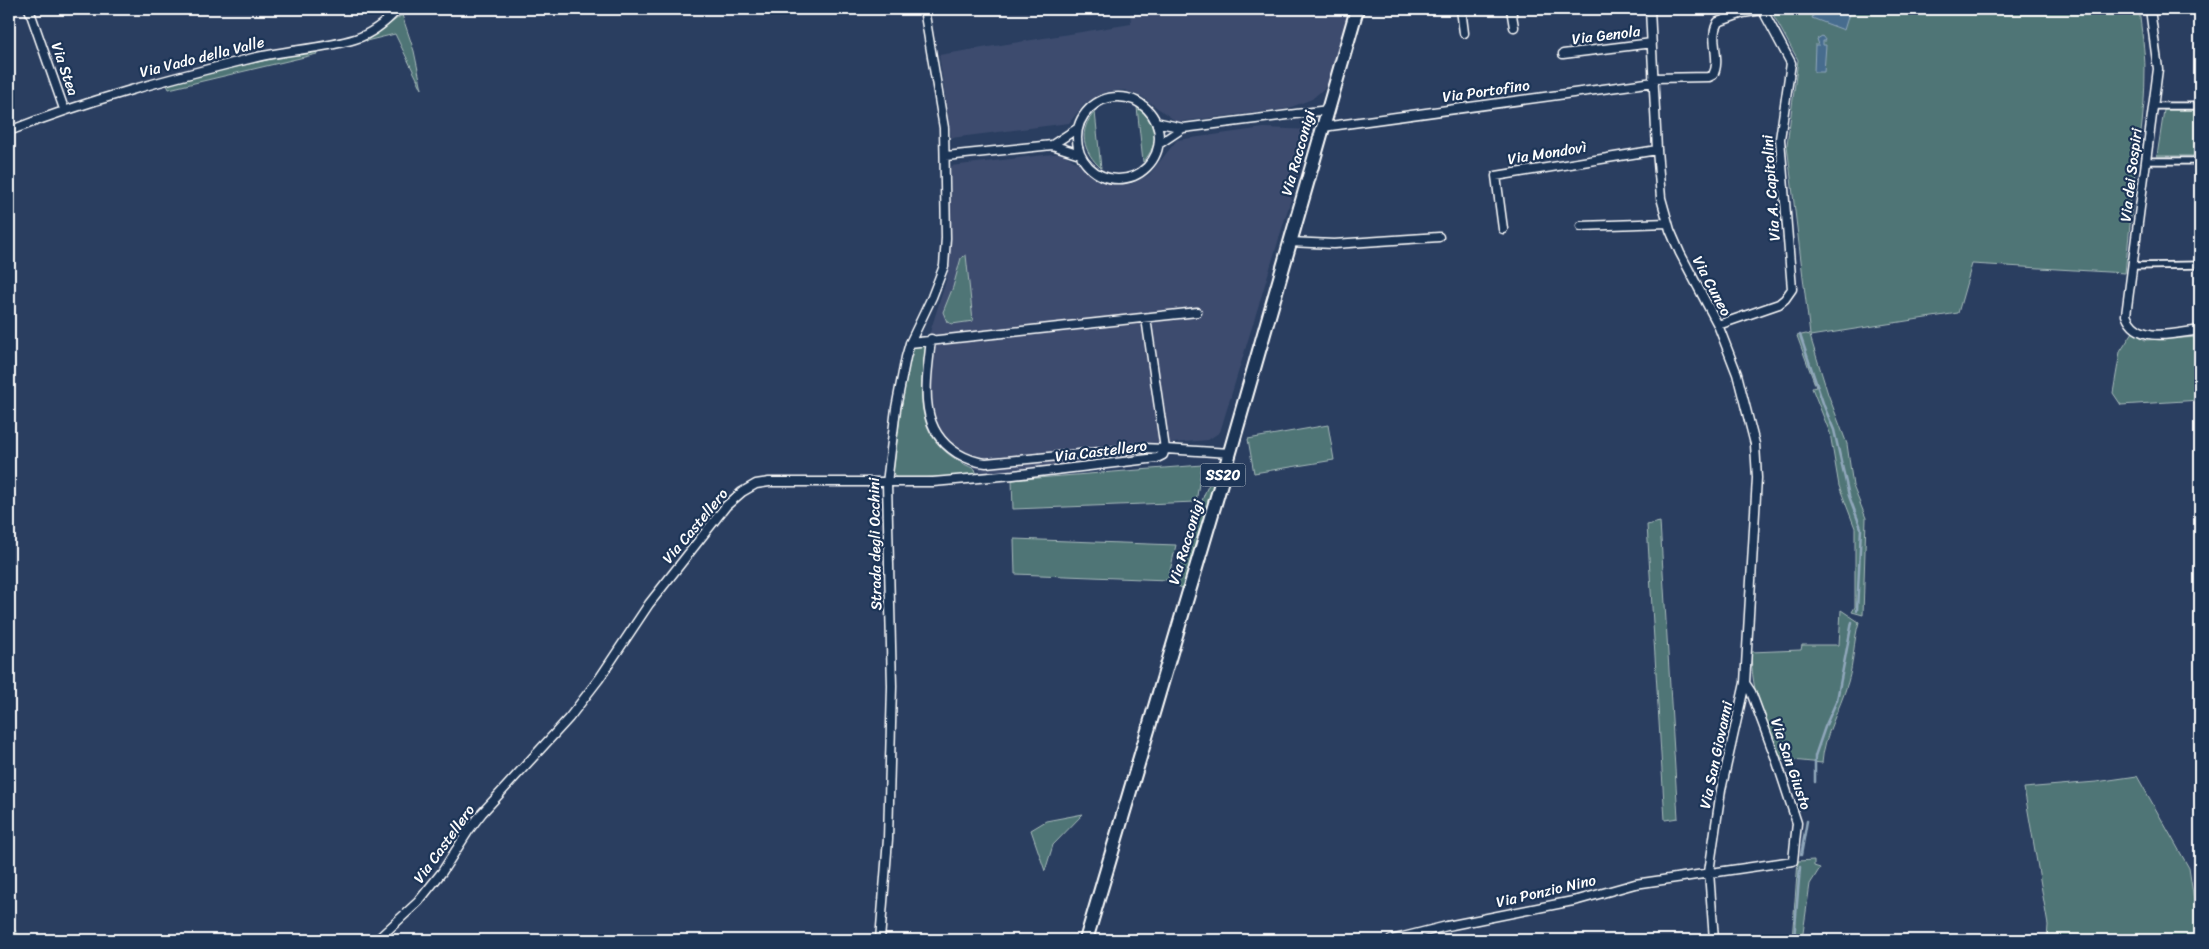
<svg xmlns="http://www.w3.org/2000/svg" width="2209" height="949" font-family="Sriracha,sans-serif">
	<style>
		.built { fill: #3d4c6e }
		.green { fill: #4f7476; stroke: #a7baba }
		.water { fill: #466c8e; stroke: #90a7bb }
		.lines { fill: none; stroke-linecap: round; stroke-linejoin: round }
		.stream { stroke: #90a7bb; stroke-width: 2.5 }
		.pedestrian-casing { stroke: #fff; stroke-width: 9 }
		.minor-casing { stroke: #fff; stroke-width: 11 }
		.primary-casing { stroke: #fff; stroke-width: 16 }
		.pedestrian { stroke: #1d3557; stroke-width: 5.5 }
		.minor { stroke: #1d3557; stroke-width: 8 }
		.primary { stroke: #1d3557; stroke-width: 12 }
		.labels { text-anchor: middle; stroke-width: 4.5; stroke-linejoin: round; paint-order: stroke }
		.shield { fill: #1d3557; stroke: #bbc2cd; stroke-width: 1 }
		.shield-label { font-size: 14px; font-weight: bold; fill: #fff }
		.street-label { font-size: 15px; fill: #fff; stroke: #1d3557 }
	</style>
	<rect width="100%" height="100%" fill="#2a3e60"/>
	<filter id="ink" filterUnits="userSpaceOnUse"><feTurbulence type="fractalNoise" baseFrequency=".02" numOctaves="2"/><feDisplacementMap in="SourceGraphic" scale="10" xChannelSelector="R" yChannelSelector="G"/><feConvolveMatrix kernelMatrix="1 2 1 2 8 2 1 2 1" color-interpolation-filters="sRGB"/></filter>
	<g filter="url(#ink)">
		<path class="built" d="M1130,9h221l-23,76 -16,14 -26,10 -109,13 -36,-26 -17,-6 -19,2 -20,11 -16,20 -118,15 -12,-83 192,-31z
			M1264,128l48,2 -92,302 -12,8 -34,3 -20,12 -170,17 -33,-16 -16,-14 -13,-29 -2,-29 6,-39 21,-67 4,-37v-75l111,-13 17,11 17,16 13,4h22l18,-9 28,-35z"/>
		<path class="green" d="M1770,9h369c2,20 6,41 6,61 0,46 -7,90 -16,134l3,2 -7,67 -153,-9 -14,49 -148,23 18,58 19,50 6,42 13,32 -3,97 -11,-3 3,-5v-79l-16,-42 -9,-53 -18,-45 4,-1 -19,-51 9,-2 4,1 -23,-190 11,-85z
			M402,15l12,36 8,38 -27,-55 -29,7z
			M314,49l3,5 -148,35 -3,-6z
			M1137,107c22,13 23,37 6,55z
			M2164,110h36v46h-43z
			M1095,112l6,56c-18,-16 -24,-38 -6,-56z
			M966,255l7,66 -21,3 -5,-2 -4,-10 10,-25 8,-29z
			M2133,332l12,8 55,-3v63l-79,5 -8,-12 7,-41z
			M926,345c-8,55 -12,99 49,124l2,6 -81,4 -3,-7 14,-109 6,-16z
			M1328,425l6,35 -80,13 -6,-34z
			M1220,464l-33,115 -5,9 -6,-3c8,-31 18,-60 28,-90 4,-10 10,-19 12,-29z
			M1202,465l-6,37 -183,7 -1,-29z
			M1660,522l18,296 -13,2 -18,-295z
			M1014,539l162,6 -8,35 -153,-6z
			M1841,610l18,12c-6,20 -5,41 -11,60 -8,28 -24,52 -26,81l-40,-4c-19,-37 -30,-65 -31,-107l50,-2 1,-5h37z
			M2137,776l52,92 11,72h-153l1,-15 -24,-137 72,-6z
			M1083,814l-30,31 -8,26 -14,-41 15,-9z
			M1814,860v6l6,2 -10,16 -8,56h-10l6,-79z
			M9,922l13,18h-13z"/>
		<path class="water" d="M1816,9h18l15,5 -5,16 -32,-12z
			M1822,36l4,5h-3v4h3l-2,27h-10l1,-27h4l-2,-6z"/>
		<g class="lines">
			<path class="stream" d="M1800,335l24,71 10,24 15,66 12,32 -4,83
				M1815,782v-26l10,-29 12,-27 15,-78
				M1801,855l6,-34
				M1794,940l6,-73"/>
			<defs>
				<path id="pedestrian" d="M2154,106h46
					M2146,161h54
					M2133,266l67,-1"/>
				<path id="minor" d="M29,9l35,100
					M1461,9l3,24
					M1511,9l3,18
					M1650,9l7,141 4,48 9,32 10,23 38,72 19,49 18,70 2,34 -12,205 -24,107 -12,82 5,68
					M2150,9l8,60 -32,246c11,30 50,18 74,15
					M1563,54l89,-11
					M1653,78l56,-1 4,-2c9,-16 -5,-37 5,-53l25,-9 19,-3
					M1077 138a41 41 0 1 1 82 0a41 41 0 1 1-82 0Z
					M1156,122l27,6 145,-18
					M1323,127l331,-45
					M9,131c79,-31 162,-53 244,-73 33,-8 69,-9 102,-19 16,-5 32,-18 43,-30
					M1159,144l24,-16
					M1052,145l26,-17
					M946,156l106,-11 28,9
					M1581,226l87,-3
					M1503,229l-7,-53 161,-26
					M1289,242l45,2 105,-7
					M1718,325l61,-21 6,-5 7,-10 -12,-150 11,-76 -29,-54
					M931,339c-4,41 -15,89 26,114 10,6 18,9 29,10l155,-15 24,1 -19,-131
					M910,343l287,-31
					M377,940l41,-38 24,-30 27,-42 13,-17 87,-95 30,-39 50,-75 77,-98 16,-14 14,-8 13,-2h164l80,-7 144,-17 6,-3 2,-6 65,4
					M880,940l8,-101 4,-153 -5,-203 9,-75 10,-51 4,-14 22,-46 12,-31 2,-28 -2,-110 -20,-119
					M1391,940l56,-14 131,-26 57,-16 158,-23 4,-38 -21,-64 -25,-67 -6,-9"/>
				<path id="primary" d="M1086,940l138,-467 133,-464"/>
			</defs>
			<use href="#pedestrian" class="pedestrian-casing"/>
			<use href="#minor" class="minor-casing"/>
			<use href="#primary" class="primary-casing"/>
			<use href="#pedestrian" class="pedestrian"/>
			<use href="#minor" class="minor"/>
			<use href="#primary" class="primary"/>
		</g>
	</g>
	<g class="labels">
		<rect class="shield" x="1200.5" y="463.5" width="45" height="23" rx="4"/>
		<g class="shield-label">
			<text x="1223" y="480">SS20</text>
		</g>
		<g class="street-label">
			<text transform="translate(1606 35) rotate(-7)" y="5">Via Genola</text>
			<text transform="translate(202 57) rotate(-14)" y="5">Via Vado della Valle</text>
			<text transform="translate(65 69) rotate(71)" y="5">Via Stea</text>
			<text transform="translate(1486 91) rotate(-8)" y="5">Via Portofino</text>
			<text transform="translate(1298 153) rotate(-74)" y="5">Via Racconigi</text>
			<text transform="translate(1547 153) rotate(-9)" y="5">Via Mondovì</text>
			<text transform="translate(2131 175) rotate(-83)" y="5">Via dei Sospiri</text>
			<text transform="translate(1771 188) rotate(-94)" y="5">Via A. Capitolini</text>
			<text transform="translate(1712 286) rotate(62)" y="5">Via Cuneo</text>
			<text transform="translate(1101 451) rotate(-7)" y="5">Via Castellero</text>
			<text transform="translate(695 526) rotate(-50)" y="5">Via Castellero</text>
			<text transform="translate(1186 542) rotate(-73)" y="5">Via Racconigi</text>
			<text transform="translate(875 544) rotate(-91)" y="5">Strada degli Occhini</text>
			<text transform="translate(1716 755) rotate(-78)" y="5">Via San Giovanni</text>
			<text transform="translate(1791 764) rotate(71)" y="5">Via San Giusto</text>
			<text transform="translate(444 844) rotate(-54)" y="5">Via Castellero</text>
			<text transform="translate(1546 891) rotate(-13)" y="5">Via Ponzio Nino</text>
		</g>
	</g>
	<rect width="2209" height="949" fill="none" stroke="#1d3557" stroke-width="30"/>
	<rect x="15" y="15" width="2179" height="919" fill="none" stroke="#fff" stroke-width="2" filter="url(#ink)"/>
</svg>
